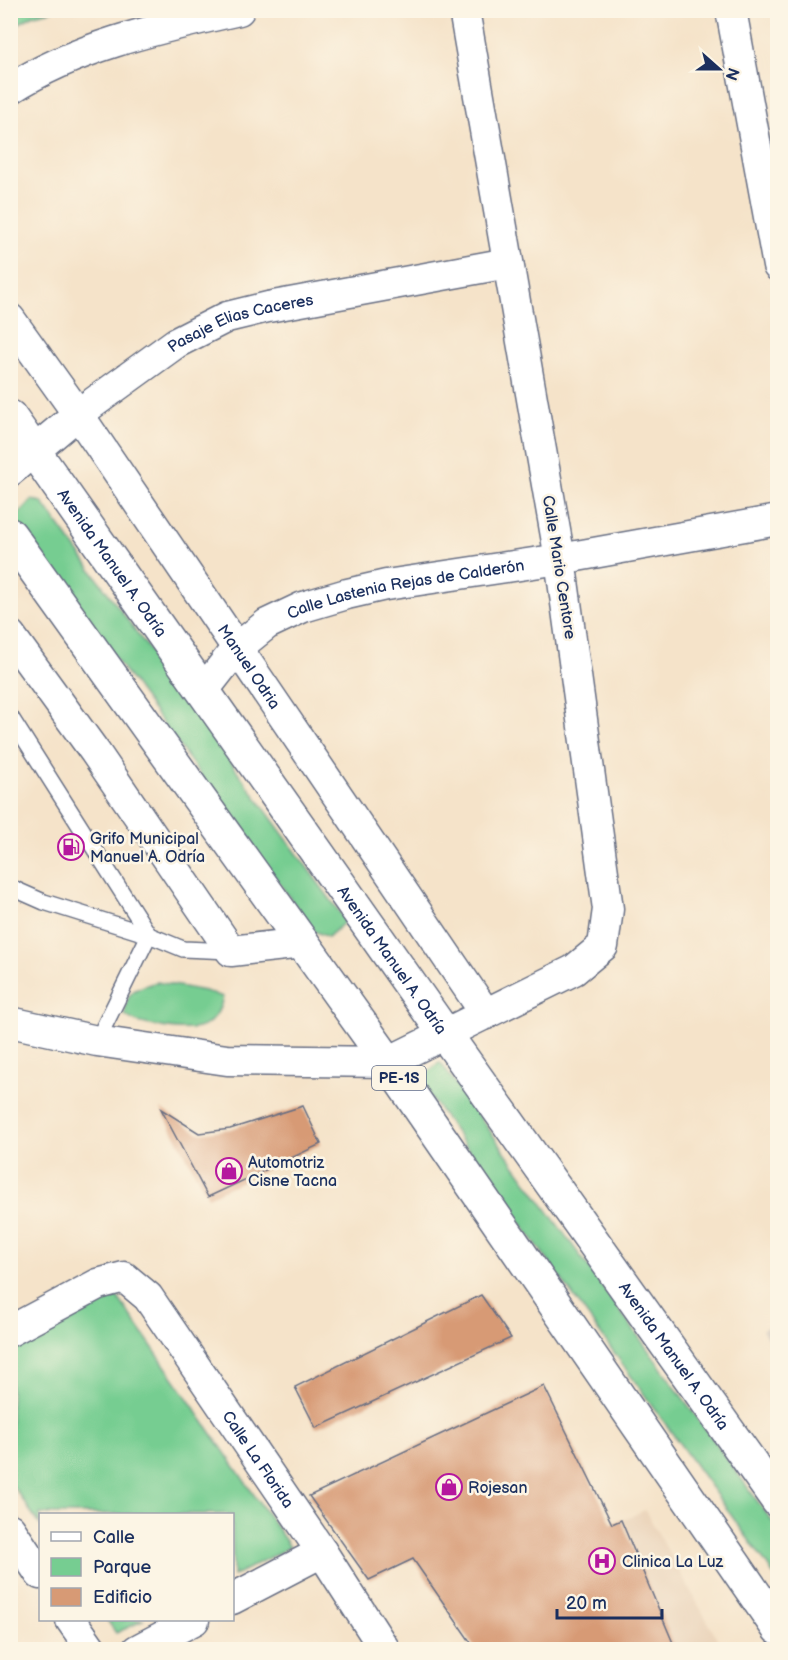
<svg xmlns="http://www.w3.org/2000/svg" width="788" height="1660" font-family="'Balsamiq Sans',sans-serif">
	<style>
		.built { fill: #ead3b9 }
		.industrial { fill: #ccc2b9 }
		.green { fill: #76cd91; stroke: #487e78; stroke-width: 1.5 }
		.building { fill: #d79a75 }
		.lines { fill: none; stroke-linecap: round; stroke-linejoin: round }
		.lane-casing { stroke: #676e83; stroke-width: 18 }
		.street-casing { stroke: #676e83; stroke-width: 33 }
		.highway-casing { stroke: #676e83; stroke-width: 36 }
		.lane { stroke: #fff; stroke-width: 15 }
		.street { stroke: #fff; stroke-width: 30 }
		.highway { stroke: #fff; stroke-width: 33 }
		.labels { text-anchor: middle; stroke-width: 5; stroke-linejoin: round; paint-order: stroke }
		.shield { fill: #fcf5e5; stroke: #5e6a86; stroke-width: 1.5 }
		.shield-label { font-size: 15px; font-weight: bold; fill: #1b2f5e }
		.street-label { font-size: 16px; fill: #1b2f5e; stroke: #fcf5e5 }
		.poi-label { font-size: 16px; fill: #1b2f5e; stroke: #fcf5e5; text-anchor: start }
	</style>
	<rect width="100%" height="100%" fill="#fcf5e5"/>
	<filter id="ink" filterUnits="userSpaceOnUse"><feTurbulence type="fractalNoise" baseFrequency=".0167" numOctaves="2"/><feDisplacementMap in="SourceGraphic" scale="12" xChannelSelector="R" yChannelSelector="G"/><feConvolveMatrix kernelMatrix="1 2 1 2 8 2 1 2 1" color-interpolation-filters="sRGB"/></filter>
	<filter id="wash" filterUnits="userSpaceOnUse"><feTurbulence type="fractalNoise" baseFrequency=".008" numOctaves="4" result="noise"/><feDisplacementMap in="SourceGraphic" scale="24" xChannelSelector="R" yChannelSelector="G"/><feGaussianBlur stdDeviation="1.35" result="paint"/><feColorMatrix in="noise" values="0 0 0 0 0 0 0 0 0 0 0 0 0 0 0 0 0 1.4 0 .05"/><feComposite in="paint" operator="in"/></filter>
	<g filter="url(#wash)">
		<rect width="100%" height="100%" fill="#f5e3c9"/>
		<path class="built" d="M645,1510l78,139h-247l-34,-48z"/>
		<path class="industrial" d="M777,1321v32l-15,-23z"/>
		<path class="green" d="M11,10h41v1l-18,4 -23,13z
			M32,500l10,2 304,419 -18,16 -14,-6 -298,-409v-5z
			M157,982l48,9 18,6c-8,36 -32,35 -62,30 -14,-3 -25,-3 -36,-12 0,-25 11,-27 32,-33z
			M440,1062l337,466v51l-359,-499z
			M117,1296l173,251 -57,29 -1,-62h-192v11l-29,-42v-131z
			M107,1620h37l-28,13z"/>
		<g id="blocks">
			<path class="building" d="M303,1106l18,38 -113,53 -47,-88 38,24 31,-4z
				M481,1295l30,43 -195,90 -21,-41z
				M544,1386l68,138 9,-4 55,130h-200l-63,-91 -44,21 -60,-84z"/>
		</g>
	</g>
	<g filter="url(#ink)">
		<use href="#blocks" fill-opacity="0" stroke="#676e83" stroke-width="1.5"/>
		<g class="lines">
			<defs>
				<path id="lane" d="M10,716l139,219 34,14 48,2
					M10,887l34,15 105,33 -52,106"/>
				<g id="street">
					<path d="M731,10l47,256"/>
					<path d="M10,89c69,-44 150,-61 229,-79"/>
					<path id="s1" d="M10,319l68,95 408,600"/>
					<path id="s2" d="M10,471l68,-57 98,-71 51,-26 41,-10 240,-44"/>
					<path d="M10,635l85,117 136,199 72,-8"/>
					<path id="s3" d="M204,690l32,-41 31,-25 36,-17 44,-13 39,-9 174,-26 218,-39"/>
					<path d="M10,1022l87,19 130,19 161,2 186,-92 29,-24 5,-37 -48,-350 -96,-549"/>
					<path id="s4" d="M10,1331l88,-47 26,-7 24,20 174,255 63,98"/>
					<path d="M10,1529l30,45"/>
					<path d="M232,1599l90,-47"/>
					<path d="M71,1620l21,30"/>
					<path d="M137,1650l57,-30"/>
				</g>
				<g id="highway">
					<path id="s5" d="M10,417l435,617 333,467"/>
					<path d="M10,535l378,527 390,566"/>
				</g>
			</defs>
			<use href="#lane" class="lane-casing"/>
			<use href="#street" class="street-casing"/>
			<use href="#highway" class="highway-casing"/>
			<use href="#lane" class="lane"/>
			<use href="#street" class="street"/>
			<use href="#highway" class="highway"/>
		</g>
	</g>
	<defs>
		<symbol id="fuel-ring" viewBox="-11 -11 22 22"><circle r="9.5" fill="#fcf5e5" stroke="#b5179e" stroke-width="1.5"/><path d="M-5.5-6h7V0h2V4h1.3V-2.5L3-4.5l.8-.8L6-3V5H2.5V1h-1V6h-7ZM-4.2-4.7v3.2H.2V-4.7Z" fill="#b5179e"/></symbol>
		<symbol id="shop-ring" viewBox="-11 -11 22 22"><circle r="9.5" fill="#fcf5e5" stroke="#b5179e" stroke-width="1.5"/><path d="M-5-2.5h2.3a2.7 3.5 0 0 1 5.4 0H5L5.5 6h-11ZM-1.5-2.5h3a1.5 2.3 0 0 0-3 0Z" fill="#b5179e"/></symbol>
		<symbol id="hospital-ring" viewBox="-11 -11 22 22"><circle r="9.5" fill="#fcf5e5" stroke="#b5179e" stroke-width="1.5"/><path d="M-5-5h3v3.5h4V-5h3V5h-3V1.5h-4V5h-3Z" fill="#b5179e"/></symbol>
	</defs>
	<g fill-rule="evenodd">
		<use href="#fuel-ring" x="56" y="832" width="30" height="30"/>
		<use href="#shop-ring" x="214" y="1156" width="30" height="30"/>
		<use href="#shop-ring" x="434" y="1472" width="30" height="30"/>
		<use href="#hospital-ring" x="587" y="1546" width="30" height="30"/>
	</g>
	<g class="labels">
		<rect class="shield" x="372" y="1066" width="54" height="24" rx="4.5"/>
		<g class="shield-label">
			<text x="399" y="1083">PE-1S</text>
		</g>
		<g class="street-label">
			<text dy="6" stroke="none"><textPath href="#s2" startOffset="278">Pasaje Elias Caceres</textPath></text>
			<text dy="6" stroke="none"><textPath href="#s5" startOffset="178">Avenida Manuel A. Odría</textPath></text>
			<text transform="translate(560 567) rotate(81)" y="6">Calle Mario Centore</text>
			<text dy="6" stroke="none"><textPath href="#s3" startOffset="236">Calle Lastenia Rejas de Calderón</textPath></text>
			<text dy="6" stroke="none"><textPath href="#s1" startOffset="422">Manuel Odria</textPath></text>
			<text dy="6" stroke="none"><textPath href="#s5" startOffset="664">Avenida Manuel A. Odría</textPath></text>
			<text dy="6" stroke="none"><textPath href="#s5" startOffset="1150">Avenida Manuel A. Odría</textPath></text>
			<text dy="6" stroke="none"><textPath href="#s4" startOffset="354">Calle La Florida</textPath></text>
		</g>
		<g class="poi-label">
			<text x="90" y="844">Grifo Municipal<tspan x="90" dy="18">Manuel A. Odría</tspan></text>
			<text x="248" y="1168">Automotriz<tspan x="248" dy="18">Cisne Tacna</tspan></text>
			<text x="468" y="1493">Rojesan</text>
			<text x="622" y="1567">Clinica La Luz</text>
		</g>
	</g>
	<rect width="788" height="1660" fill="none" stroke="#fcf5e5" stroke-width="36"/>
	<rect x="39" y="1513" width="195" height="108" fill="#fcf5e5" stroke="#a2a6af" stroke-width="1.5"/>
	<rect x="51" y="1532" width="30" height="9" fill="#ffffff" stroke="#a2a6af" stroke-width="1.5"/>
	<text x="93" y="1543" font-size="18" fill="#1b2f5e">Calle</text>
	<rect x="51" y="1558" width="30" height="18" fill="#76cd91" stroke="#a2a6af" stroke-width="1.5"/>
	<text x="93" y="1573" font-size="18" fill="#1b2f5e">Parque</text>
	<rect x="51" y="1588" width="30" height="18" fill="#d79a75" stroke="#a2a6af" stroke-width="1.5"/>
	<text x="93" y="1603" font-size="18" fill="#1b2f5e">Edificio</text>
	<g transform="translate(719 69) rotate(111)" stroke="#fcf5e5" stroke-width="4.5" paint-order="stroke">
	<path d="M0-4.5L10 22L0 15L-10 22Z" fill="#1b2f5e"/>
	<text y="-9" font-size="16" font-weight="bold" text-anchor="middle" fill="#1b2f5e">N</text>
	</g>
	<path d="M557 1609v9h105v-9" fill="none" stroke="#1b2f5e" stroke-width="3"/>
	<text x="566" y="1609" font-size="18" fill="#1b2f5e" stroke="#fcf5e5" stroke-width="4.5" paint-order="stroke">20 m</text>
</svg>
